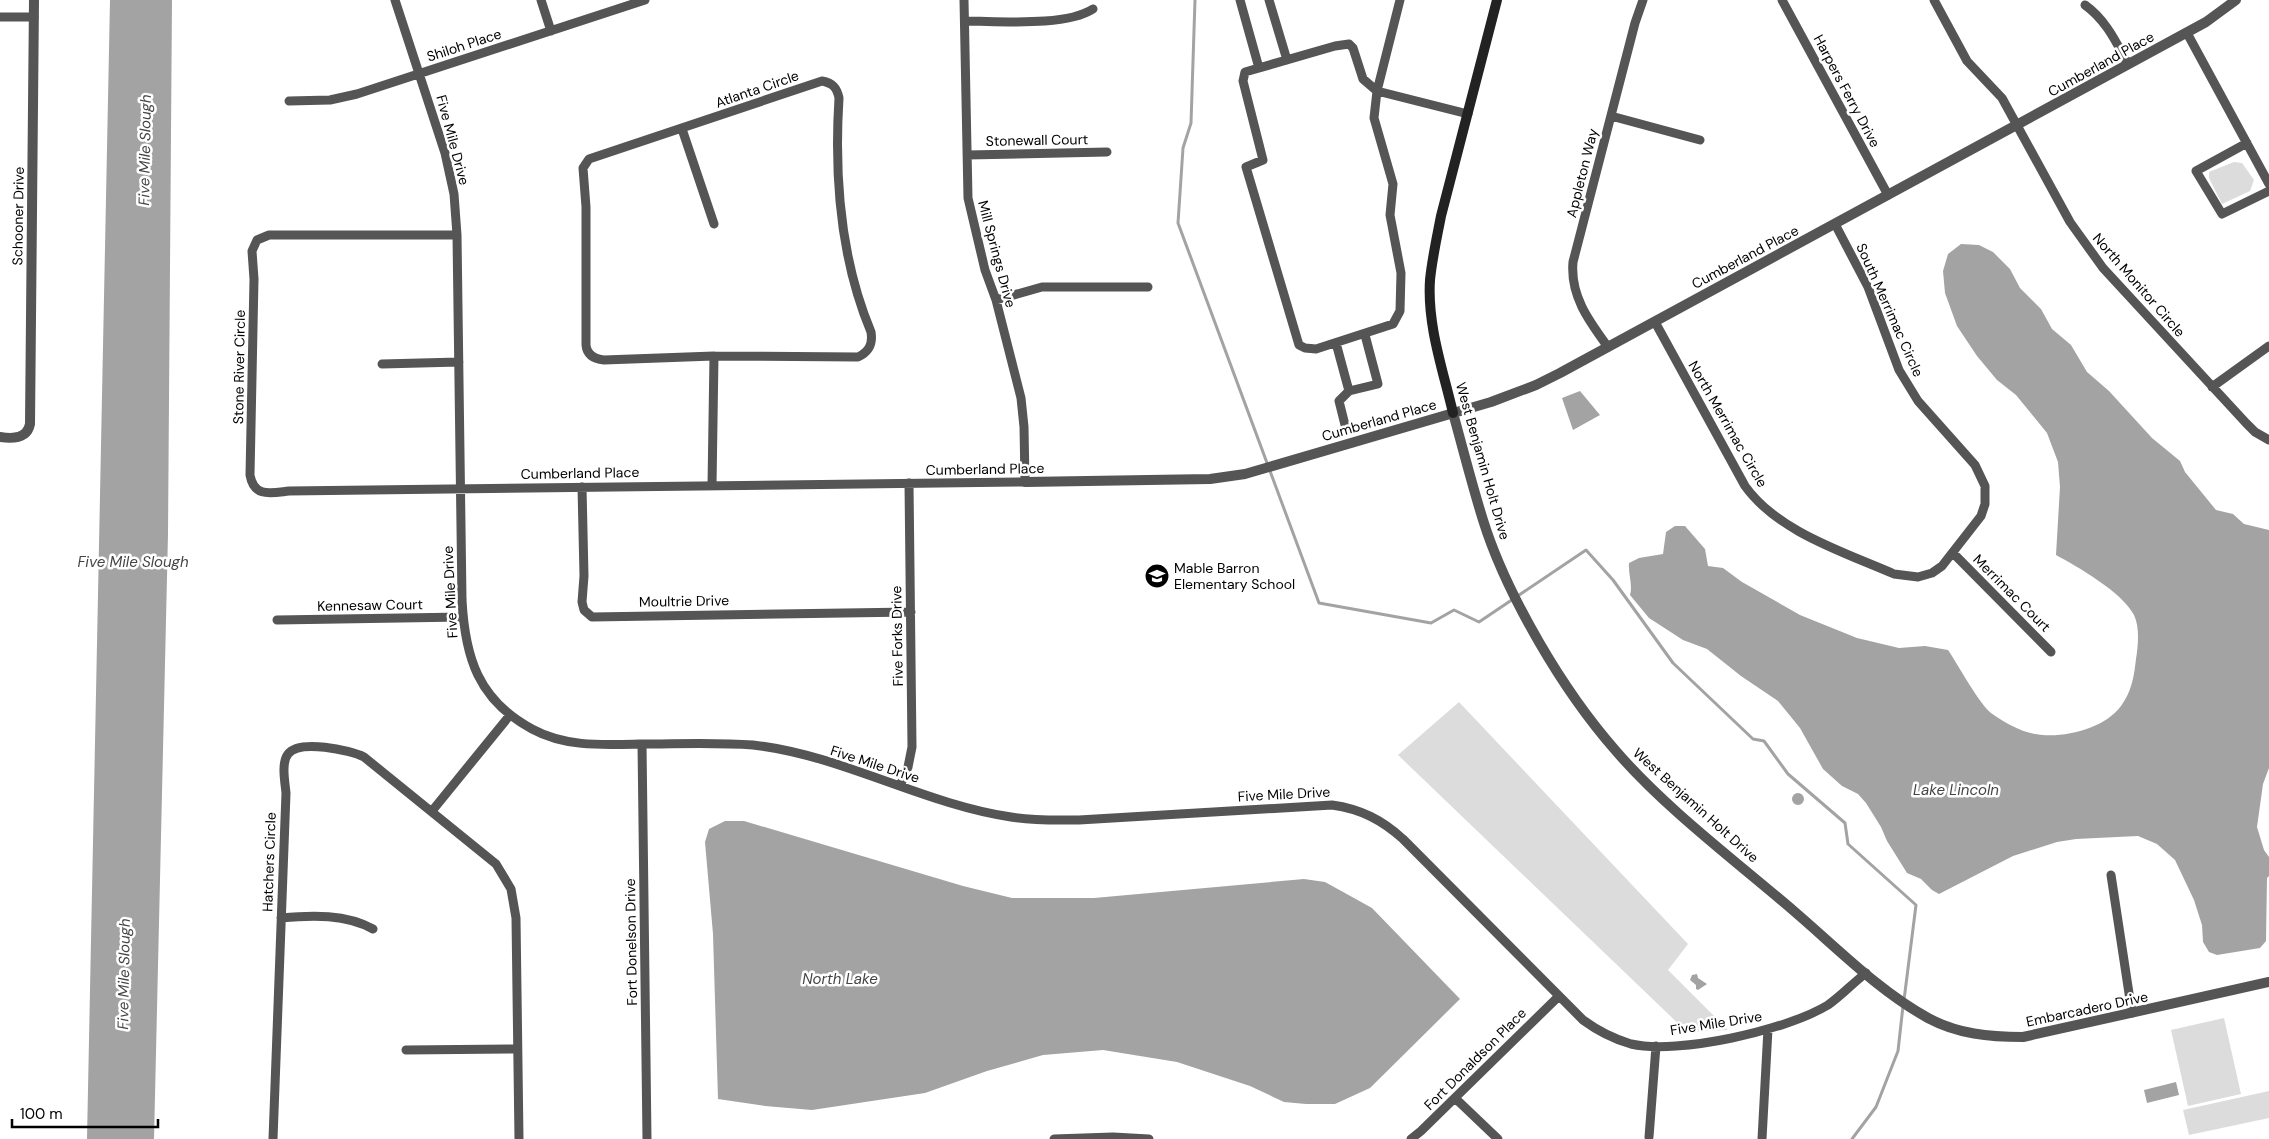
<svg xmlns="http://www.w3.org/2000/svg" width="2269" height="1139" font-family="'DM Sans',sans-serif">
	<style>
		.green { fill: #dcdcdc }
		.water { fill: #a3a3a3 }
		.lines { fill: none; stroke-linecap: round; stroke-linejoin: round }
		.stream { stroke: #a3a3a3; stroke-width: 3 }
		.minor { stroke: #555; stroke-width: 9 }
		.tertiary { stroke: #555; stroke-width: 10 }
		.secondary { stroke: #222; stroke-width: 10 }
		.labels { text-anchor: middle; stroke-width: 5; stroke-linejoin: round; paint-order: stroke }
		.street-label { font-size: 14px; fill: #000; stroke: #fff }
		.poi-label { font-size: 14px; fill: #000; stroke: #fff; text-anchor: start }
		.water-label { font-size: 15px; font-style: italic; fill: #444; stroke: #fff }
	</style>
	<rect width="100%" height="100%" fill="#fff"/>
	<path class="green" d="M2234,162l8,1 12,17 -4,11 -28,13 -13,-26v-6z
		M1459,702l229,242 -20,26 60,60 -41,2 -289,-277z
		M2224,1018l17,76 -53,12 -17,-76z
		M2269,1091v27l-80,17 -6,-25z"/>
	<path class="water" d="M110,0h62l-4,534 -14,605h-67z
		M1961,244l18,1 14,7 17,17 10,19 21,21 11,20 19,16 16,27 22,19 43,47 28,23 5,11 31,38 17,4 11,10 25,6v238l-6,16 -6,43 7,23 5,7v19l-2,2 -1,63 -6,7 -43,7 -8,-3 -6,-10 -1,-17 -8,-25 -19,-40 -18,-16 -19,-8 -62,3 -19,3 -44,14 -74,38 -7,-4 -11,-11 -14,-6 -20,-32 -6,-14 -15,-24 -8,-9 -16,-8 -19,-17 -23,-41 -22,-27 -37,-25 -34,-27 -24,-9 -34,-22 -19,-23c3,-10 -2,-21 -1,-32l10,-5 24,-4 3,-22 9,-6h10l20,23 3,17 15,2 19,14 58,33 57,23 42,10 26,-2 23,4c9,13 32,55 43,63 11,8 30,19 44,21 28,5 69,-5 86,-28 11,-15 13,-30 15,-47 2,-13 4,-31 -2,-44 -12,-23 -56,-48 -78,-60l4,-68 -2,-25 -11,-29 -31,-38 -19,-15 -20,-24 -20,-30 -12,-33 -2,-22 5,-17z
		M1580,391l20,24 -27,15 -11,-32z
		M1792 799a6 6 0 1 1 12 0a6 6 0 1 1-12 0Z
		M725,821h19l219,65 49,12h82l210,-19 21,3 47,26 88,91 -90,89 -35,16h-29l-22,-2 -34,-16 -73,-24 -74,-12 -60,5 -56,16 -62,22 -113,17 -47,-4 -47,-7 -5,-165 -8,-92 4,-13z
		M1697,974l1,4 9,6 -9,6 -2,-1v-4l-6,-5 2,-5z
		M2176,1082l3,13 -32,8 -3,-13z"/>
	<g class="lines">
		<path class="stream" d="M1195,0l-4,123 -8,25 -5,75 141,380 112,20 23,-13 25,12 107,-72 27,30 60,83 80,76 11,2 24,33 57,49 3,21 68,61 -12,95
			M1852,1139l24,-32 22,-56 5,-45"/>
		<path class="minor" d="M395,0l50,153 9,41 3,41 5,365c3,57 16,100 70,129 33,18 70,16 107,15 38,0 76,-2 114,1 89,10 170,59 258,72 23,4 45,3 68,3l253,-15c29,4 50,15 71,34l180,181c15,11 31,19 48,24 47,11 156,-14 197,-39 13,-9 25,-22 38,-32
			M541,0l10,31
			M1240,0l19,68
			M1269,0l18,60
			M1400,0l-23,91 -3,27 19,66 -3,31 11,58 -1,38 -7,13 -77,25 -11,-1 -6,-3 -53,-178 17,-7 -20,-79 2,-9 90,-26 14,-2 4,4 10,31 14,12 91,23
			M1782,0l106,195
			M1934,0l33,61 35,37 68,124 33,46 143,155 9,9 14,8
			M2085,5c21,15 31,37 43,59
			M0,17h34
			M965,21c35,0 100,6 128,-12
			M2187,33l82,151
			M822,81c11,2 15,7 17,17 -5,80 1,160 32,234 2,12 -2,20 -13,25l-144,-1 -110,4c-10,-1 -17,-5 -18,-15v-138l-3,-39 6,-9z
			M289,101l41,-1 27,-6 288,-94
			M1611,116l89,24
			M682,129l32,95
			M2247,143l-51,28 26,43 47,-23
			M967,155l140,-3
			M457,235h-188l-12,5 -5,11 2,28 -4,196c4,23 21,18 39,16l736,-9 -1,-55 -3,-29 -25,-98 -11,-30 -17,-72 -4,-198
			M996,300l46,-13h106
			M1655,322l90,164c33,46 99,66 149,88l24,3 14,-4 10,-7 39,-50 4,-12v-18l-10,-21 -57,-64 -19,-31 -31,-83 -33,-63
			M1336,343l13,48 29,-7 -13,-49
			M1608,347c-19,-26 -38,-51 -35,-85l62,-239 8,-23
			M382,364l77,-2
			M2212,387l57,-41
			M1345,425l-6,-24 10,-10
			M712,486l2,-130
			M582,487l2,89 -2,26 2,8 8,7 319,-5
			M1953,553l98,99
			M277,620l186,-3
			M642,744l5,395
			M900,786l8,-19 4,-20 -3,-264
			M432,811l78,-96
			M2111,875l21,138
			M281,918c31,-3 65,-4 92,11
			M406,1050l111,-1
			M1455,1098l43,41
			M1649,1137l7,-91
			M273,1139l13,-346c-1,-11 -5,-30 2,-39 11,-15 62,-4 76,3l132,107 15,25 5,29 3,221
			M1054,1139l59,-2 36,2
			M1411,1139l10,-8 137,-134
			M1762,1139l6,-110"/>
		<path class="tertiary" d="M1453,413c10,36 19,72 30,107 13,42 34,84 56,122 22,38 48,76 77,109 50,58 121,111 179,161 42,36 84,79 133,106 30,16 61,19 95,19l246,-55
			M0,437c13,2 27,2 30,-13l4,-424
			M1025,482l185,-3 35,-5 246,-72 45,-17 24,-12 646,-351 30,-22"/>
		<path class="secondary" d="M1453,413c-10,-43 -26,-88 -23,-133 2,-21 7,-43 11,-64l56,-216"/>
	</g>
	<defs>
		<symbol id="school-disc" viewBox="-11 -11 22 22"><circle r="9.5" fill="#000" stroke="#fff"/><path d="M0-5L7-2L0 1L-7-2ZM-4 1L0 2.5L4 1V4Q0 6-4 4Z" fill="#fff"/></symbol>
	</defs>
	<g fill-rule="evenodd">
		<use href="#school-disc" x="1143" y="562" width="28" height="28"/>
	</g>
	<g class="labels">
		<g class="street-label">
			<text transform="translate(464 45) rotate(-18)" y="5">Shiloh Place</text>
			<text transform="translate(2101 64) rotate(-29)" y="5">Cumberland Place</text>
			<text transform="translate(757 89) rotate(-19)" y="5">Atlanta Circle</text>
			<text transform="translate(1847 91) rotate(62)" y="5">Harpers Ferry Drive</text>
			<text transform="translate(453 140) rotate(75)" y="5">Five Mile Drive</text>
			<text transform="translate(1037 140) rotate(-1)" y="5">Stonewall Court</text>
			<text transform="translate(1582 173) rotate(-76)" y="5">Appleton Way</text>
			<text transform="translate(18 216) rotate(-89)" y="5">Schooner Drive</text>
			<text transform="translate(997 254) rotate(75)" y="5">Mill Springs Drive</text>
			<text transform="translate(1745 257) rotate(-28)" y="5">Cumberland Place</text>
			<text transform="translate(2139 285) rotate(49)" y="5">North Monitor Circle</text>
			<text transform="translate(1890 310) rotate(66)" y="5">South Merrimac Circle</text>
			<text transform="translate(239 367) rotate(-89)" y="5">Stone River Circle</text>
			<text transform="translate(1379 420) rotate(-16)" y="5">Cumberland Place</text>
			<text transform="translate(1728 424) rotate(60)" y="5">North Merrimac Circle</text>
			<text transform="translate(1483 461) rotate(74)" y="5">West Benjamin Holt Drive</text>
			<text transform="translate(985 469) rotate(-1)" y="5">Cumberland Place</text>
			<text transform="translate(580 473) rotate(-1)" y="5">Cumberland Place</text>
			<text transform="translate(450 592) rotate(-93)" y="5">Five Mile Drive</text>
			<text transform="translate(2012 593) rotate(45)" y="5">Merrimac Court</text>
			<text transform="translate(684 601) rotate(-1)" y="5">Moultrie Drive</text>
			<text transform="translate(370 605) rotate(-1)" y="5">Kennesaw Court</text>
			<text transform="translate(897 636) rotate(-91)" y="5">Five Forks Drive</text>
			<text transform="translate(875 764) rotate(18)" y="5">Five Mile Drive</text>
			<text transform="translate(1284 794) rotate(-3)" y="5">Five Mile Drive</text>
			<text transform="translate(1696 805) rotate(42)" y="5">West Benjamin Holt Drive</text>
			<text transform="translate(269 862) rotate(-88)" y="5">Hatchers Circle</text>
			<text transform="translate(631 942) rotate(-91)" y="5">Fort Donelson Drive</text>
			<text transform="translate(2087 1009) rotate(-12)" y="5">Embarcadero Drive</text>
			<text transform="translate(1716 1023) rotate(-9)" y="5">Five Mile Drive</text>
			<text transform="translate(1475 1059) rotate(-45)" y="5">Fort Donaldson Place</text>
		</g>
		<g class="poi-label">
			<text x="1174" y="573">Mable Barron<tspan x="1174" dy="16">Elementary School</tspan></text>
		</g>
		<g class="water-label">
			<text transform="translate(145 150) rotate(-89)" y="5">Five Mile Slough</text>
			<text x="133" y="567">Five Mile Slough</text>
			<text x="1956" y="795">Lake Lincoln</text>
			<text transform="translate(124 974) rotate(-89)" y="5">Five Mile Slough</text>
			<text x="840" y="984">North Lake</text>
		</g>
	</g>
	<path d="M12 1119v8h146v-8" fill="none" stroke="#000000" stroke-width="2.5"/>
	<text x="20" y="1119" font-size="15" fill="#000000" stroke="#ffffff" stroke-width="4" paint-order="stroke">100 m</text>
</svg>
